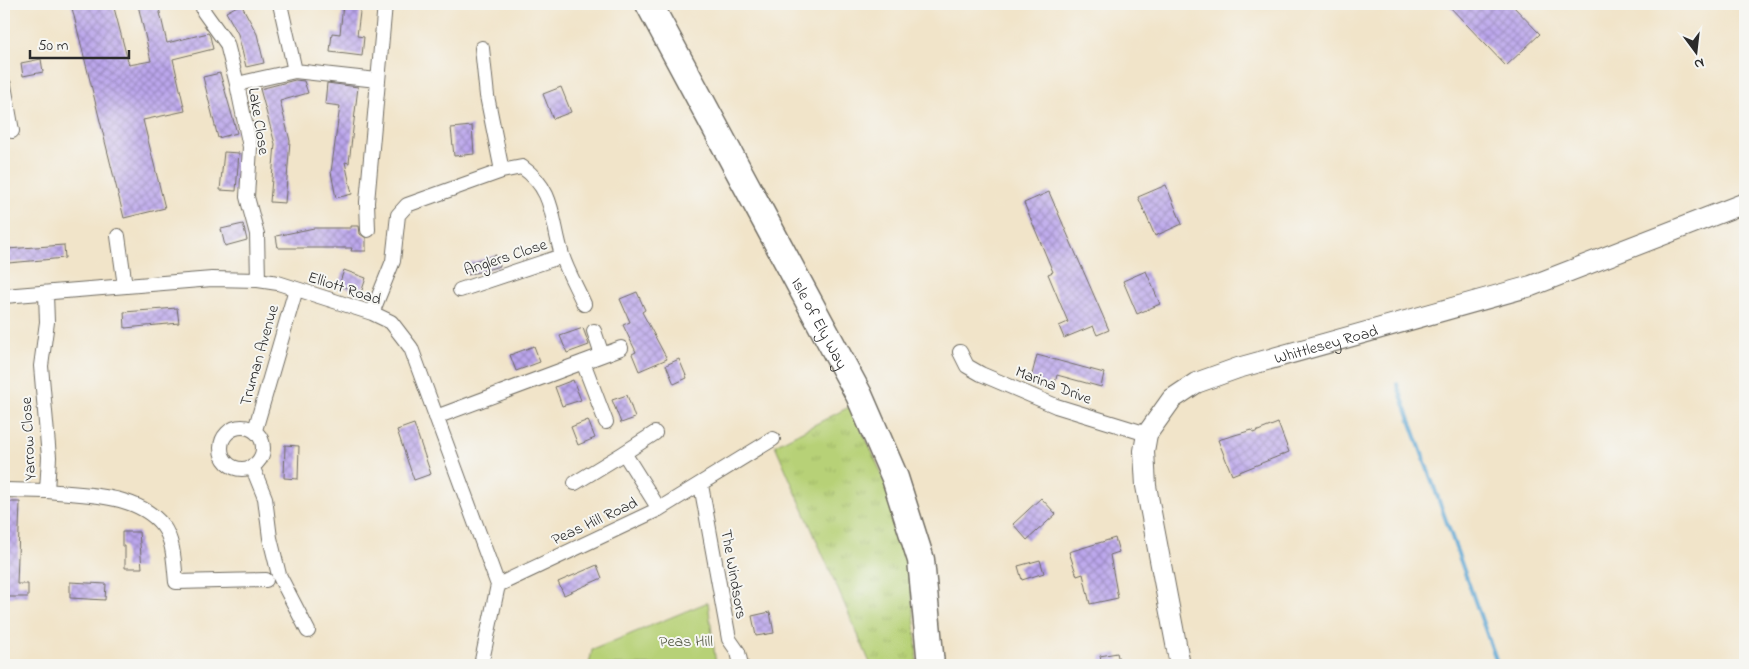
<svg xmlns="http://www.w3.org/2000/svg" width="1749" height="669" font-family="'Indie Flower',sans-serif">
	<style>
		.grass { fill: url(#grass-tufts); stroke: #717e51 }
		.park { fill: #b7d177; stroke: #717e51 }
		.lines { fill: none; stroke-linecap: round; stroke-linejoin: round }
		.stream { stroke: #5aa4d1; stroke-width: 4 }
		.building { fill: url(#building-cross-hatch) }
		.street-casing { stroke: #706c62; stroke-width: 16 }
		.secondary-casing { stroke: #706c62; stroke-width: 22 }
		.highway-casing { stroke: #706c62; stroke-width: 29 }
		.street { stroke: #fff; stroke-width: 14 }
		.secondary { stroke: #fff; stroke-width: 20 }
		.highway { stroke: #fff; stroke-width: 26 }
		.labels { text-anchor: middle; stroke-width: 4; stroke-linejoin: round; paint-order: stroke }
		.street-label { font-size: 16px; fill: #2b2b2b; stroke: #f6f6f2 }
		.park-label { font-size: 16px; fill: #4e543e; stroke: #f6f6f2 }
	</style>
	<defs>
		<pattern id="grass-tufts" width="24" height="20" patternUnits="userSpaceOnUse" patternTransform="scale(1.25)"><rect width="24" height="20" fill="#b7d177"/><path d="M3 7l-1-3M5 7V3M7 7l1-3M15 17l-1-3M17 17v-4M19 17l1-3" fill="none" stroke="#9eb467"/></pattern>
		<pattern id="building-cross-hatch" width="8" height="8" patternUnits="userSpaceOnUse" patternTransform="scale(1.25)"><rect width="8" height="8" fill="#bba6ec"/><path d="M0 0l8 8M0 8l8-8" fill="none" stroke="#9887bf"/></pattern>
	</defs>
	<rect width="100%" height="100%" fill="#f6f6f2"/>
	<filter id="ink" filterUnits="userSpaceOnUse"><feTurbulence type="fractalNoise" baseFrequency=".02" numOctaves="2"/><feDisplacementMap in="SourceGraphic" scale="10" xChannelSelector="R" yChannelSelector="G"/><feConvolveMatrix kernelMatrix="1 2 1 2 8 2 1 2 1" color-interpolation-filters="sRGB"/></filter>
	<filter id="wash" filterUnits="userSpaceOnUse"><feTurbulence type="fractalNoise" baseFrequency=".0096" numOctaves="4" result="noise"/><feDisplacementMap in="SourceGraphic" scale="20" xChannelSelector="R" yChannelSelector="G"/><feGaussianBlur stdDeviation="1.12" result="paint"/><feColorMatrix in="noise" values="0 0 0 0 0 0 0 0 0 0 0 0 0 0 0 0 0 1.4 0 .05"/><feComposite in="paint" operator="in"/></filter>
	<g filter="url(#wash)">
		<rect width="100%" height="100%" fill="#f1e4c9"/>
		<path class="grass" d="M851,406c12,28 27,56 37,85 19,57 28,114 29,174h-46l-96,-220z"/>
		<path class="park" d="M708,602l8,63h-127l3,-15z"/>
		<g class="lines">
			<path class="stream" d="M1397,384l101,281"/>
		</g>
		<g id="blocks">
			<path class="building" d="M71,4h42l16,61 22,-4 -13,-56 20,-1 9,39 41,-10 2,3 3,13 -40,10 12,52 -42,9 22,88 -41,10z
				M241,4l16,30 7,29 -18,4 -8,-33 -12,-22z
				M343,4h18l-4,32 7,1 -2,19 -32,-4 2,-19 8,1z
				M1447,4h64l29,30 -34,32z
				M41,59l2,13 -20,4 -2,-13z
				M220,73l17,60 -19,5 -15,-61z
				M295,80l9,1 4,12 -28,8 10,40 -4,50 -1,12 -15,-1 5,-58 -15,-55z
				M327,83l31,4 -9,76 -4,-1 7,32 -16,4 -5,-26 9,-66 -15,-2z
				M561,87l10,25 -18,7 -10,-25z
				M472,126l2,28 -20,2 -3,-28z
				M224,152l15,1 -3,38 -16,-1z
				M1166,185l16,39 -27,12 -17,-39z
				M1049,192l60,138 -12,5 -4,-9 -29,12 -5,-12 9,-4 -20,-48 5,-2 -29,-69z
				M243,224l4,16 -22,6 -4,-17z
				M351,226h8l1,8 6,4v13h-15l1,-3h-74l-2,-12 38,-8h37z
				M64,245l1,13 -57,5 -1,-14z
				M496,255l4,11 -32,9 -4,-11z
				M344,270l22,8 -5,15 -22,-8z
				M1146,271l14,33 -23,10 -14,-33z
				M637,292l8,18 -3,2 25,47 -28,12 -7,-17 4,-2 -13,-27 7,-3 -10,-23z
				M177,308l2,15 -54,5 -1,-16z
				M583,328l6,17 -22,8 -7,-17z
				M534,346l6,16 -24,9 -6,-16z
				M1037,355l67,18 -3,14 -44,-12 -2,9 -6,-2 -2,5 -17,-5z
				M679,359l8,19 -13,6 -8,-19z
				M573,380l8,20 -19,6 -7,-19z
				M627,395l8,23 -14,5 -9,-23z
				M588,420l7,18 -17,7 -7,-18z
				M1278,423l11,29 -57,23 -14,-35 34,-10 1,3z
				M414,424l17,50 -17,6 -17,-50z
				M285,445l14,1 -1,33 -14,-1z
				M1041,498l15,16 -29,26 -14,-16z
				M4,502h16l-3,82h11v13h-24z
				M122,532h17l3,36h-17v-22h-3z
				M1115,538l4,14 -9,3 8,43 -28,6 -7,-30 -6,2 -8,-24z
				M1040,560l4,13 -22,7 -4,-14z
				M597,565l5,13 -38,17 -6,-13z
				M70,582l36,2 -1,16 -35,-2z
				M770,612l4,21 -18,3 -4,-20z
				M1117,653l3,12h-18l-2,-9z"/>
		</g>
	</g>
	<g filter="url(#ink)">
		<use href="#blocks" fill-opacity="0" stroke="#706c62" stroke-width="1"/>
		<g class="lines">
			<defs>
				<path id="street" d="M202,4l2,8 23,32 10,40 13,63 -3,50 10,37 1,46
					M280,4l15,67
					M237,84l58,-13 82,9
					M4,85l8,46
					M502,171l20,-4c33,23 29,52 40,88 5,16 15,33 22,49
					M368,230l-1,-28 18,-198
					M118,236l7,50
					M460,290l102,-34
					M46,294l1,28 -6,44 8,91 -2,34c37,4 91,2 116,35 11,15 11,38 13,56l90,-2
					M4,296l208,-17 46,1 20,3 94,30 19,9 20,26 87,237
					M372,313l21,-52 5,-46 9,-10 95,-34 -15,-75 -5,-48
					M594,331l8,24
					M960,352l7,14 14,8 75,32 91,28
					M583,362l23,60
					M436,417l185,-69
					M221 448a21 21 0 1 1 42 0a21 21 0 1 1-42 0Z
					M255,430l41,-141
					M624,453l31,-20
					M252,466l13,32 5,40 9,37 29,56
					M575,483l49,-30 35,56
					M701,485l28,154 9,13 3,13
					M4,490l43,1
					M481,665l17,-80 161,-76 114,-70"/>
				<g id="secondary">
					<path id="s1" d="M1180,665l-34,-179 -2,-35 3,-17 25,-35 24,-16 42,-15 293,-82 214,-83"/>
				</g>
				<g id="highway">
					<path id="s2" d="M649,4l210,391 36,83 26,82 10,105"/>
				</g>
			</defs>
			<use href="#street" class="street-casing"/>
			<use href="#secondary" class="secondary-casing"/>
			<use href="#highway" class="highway-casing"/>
			<use href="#street" class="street"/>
			<use href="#secondary" class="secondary"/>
			<use href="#highway" class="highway"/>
		</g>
	</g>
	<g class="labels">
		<g class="street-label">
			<text transform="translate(260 121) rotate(81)" y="6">Lake Close</text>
			<text transform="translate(505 256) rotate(-18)" y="6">Anglers Close</text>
			<text transform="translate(345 287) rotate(18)" y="6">Elliott Road</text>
			<text dy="6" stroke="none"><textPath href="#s2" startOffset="362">Isle of Ely Way</textPath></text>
			<text dy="6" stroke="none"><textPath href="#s1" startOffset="442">Whittlesey Road</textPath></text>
			<text transform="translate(258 355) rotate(-74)" y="6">Truman Avenue</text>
			<text transform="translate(1054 384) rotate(21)" y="6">Marina Drive</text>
			<text transform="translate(27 439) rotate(-93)" y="6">Yarrow Close</text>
			<text transform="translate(594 520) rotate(-25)" y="6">Peas Hill Road</text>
			<text transform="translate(735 574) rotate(80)" y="6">The Windsors</text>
		</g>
		<g class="park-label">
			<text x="686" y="646">Peas Hill</text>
		</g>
	</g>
	<rect width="1749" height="669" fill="none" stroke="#f6f6f2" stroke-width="20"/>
	<g transform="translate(1696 52) rotate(165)" stroke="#f6f6f2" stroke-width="4" paint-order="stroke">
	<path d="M0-4L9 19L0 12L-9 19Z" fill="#2b2b2b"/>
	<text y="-8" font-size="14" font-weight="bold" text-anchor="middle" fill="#2b2b2b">N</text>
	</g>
	<path d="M30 50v8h99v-8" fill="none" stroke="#2b2b2b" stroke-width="2.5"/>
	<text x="38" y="50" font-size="15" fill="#2b2b2b" stroke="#f6f6f2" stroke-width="4" paint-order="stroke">50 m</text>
</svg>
